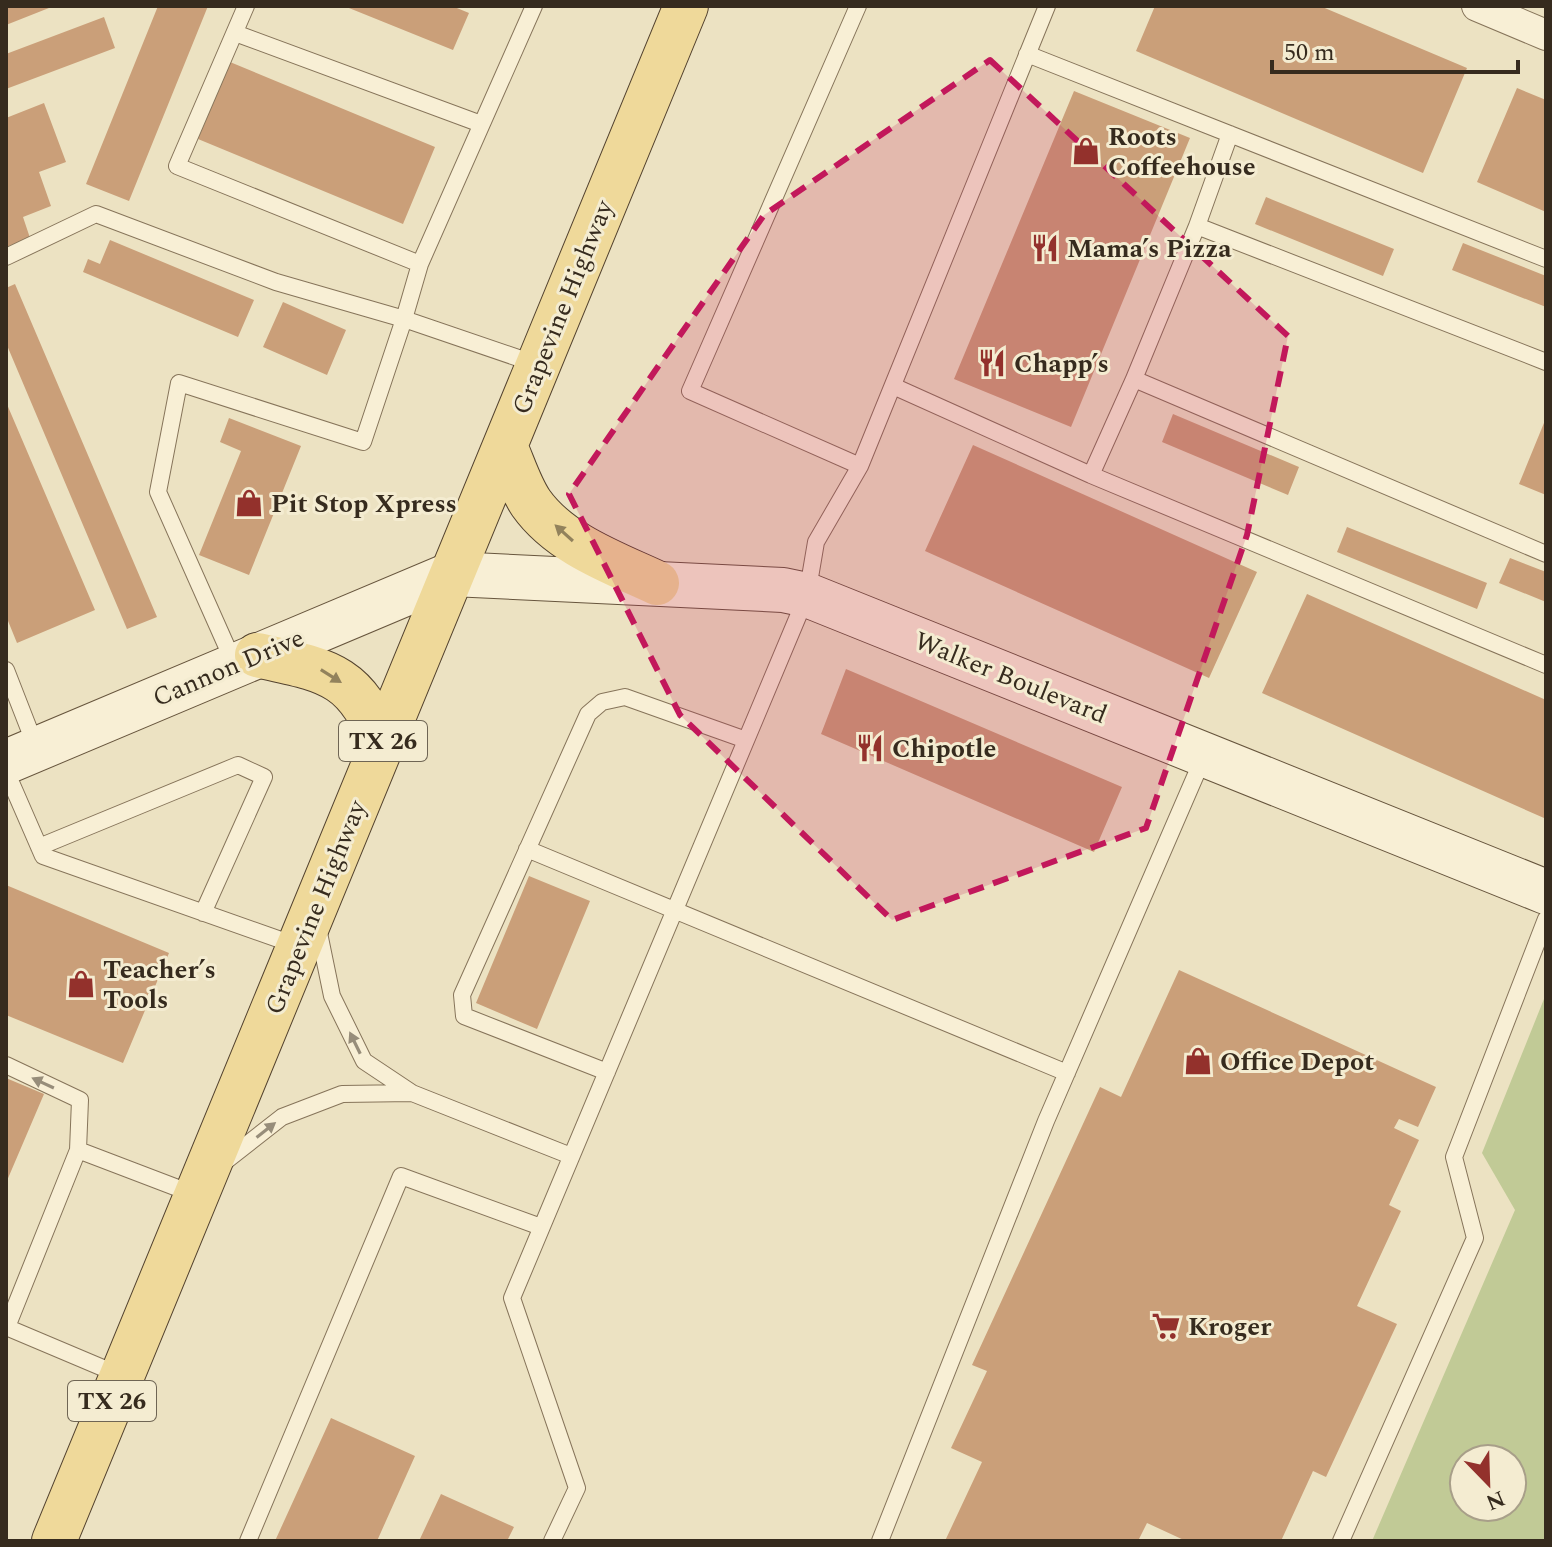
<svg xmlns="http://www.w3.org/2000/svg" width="1552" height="1547" font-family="Spectral,serif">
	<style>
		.green { fill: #c1ca96; fill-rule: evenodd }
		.building { fill: #ca9f79 }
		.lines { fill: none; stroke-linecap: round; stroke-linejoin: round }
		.lane-casing { stroke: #86745a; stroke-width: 18 }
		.street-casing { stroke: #86745a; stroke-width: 32 }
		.secondary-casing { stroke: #67553d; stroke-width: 46 }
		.primary-casing { stroke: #53422e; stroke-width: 46 }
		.lane { stroke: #f8efd5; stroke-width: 16 }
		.street { stroke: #f8efd5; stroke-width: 30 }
		.secondary { stroke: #f8efd5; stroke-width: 44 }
		.primary { stroke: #efd99a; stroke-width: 44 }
		.oneway { fill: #92825c }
		.oneway2 { fill: #978d7a }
		.marked { fill: #c2185b; fill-opacity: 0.2; stroke: #c2185b; stroke-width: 6; stroke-dasharray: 16 10; stroke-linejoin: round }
		.labels { text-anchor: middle; stroke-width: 6; stroke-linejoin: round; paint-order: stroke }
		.shield { fill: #f4ecd1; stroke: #6f6554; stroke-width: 2 }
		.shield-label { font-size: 24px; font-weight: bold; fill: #362b1e }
		.poi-label { font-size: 26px; font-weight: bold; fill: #362b1e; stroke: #f4ecd1; text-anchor: start }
		.street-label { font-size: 26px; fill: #362b1e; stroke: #f4ecd1 }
	</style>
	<rect width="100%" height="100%" fill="#ece2c2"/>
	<path class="green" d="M1546,994v547h-174l143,-331 -33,-57zM1464,1459h48v48h-48z"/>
	<path class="building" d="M6,6h48l-48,19z
		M158,6h50l-79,195 -43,-17z
		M344,6h108l17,7 -16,37z
		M1155,6h165l147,62 -44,105 -287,-122z
		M104,17l11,31 -109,41v-35z
		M230,62l205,85 -32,77 -205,-85z
		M1517,88l29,12v112l-69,-30z
		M1074,91l116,47 -119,289 -117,-48z
		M44,103l22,59 -27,10 12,34 -28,11 7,21 -24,9v-129z
		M1266,197l128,52 -11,27 -128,-52z
		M110,240l144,60 -16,37 -155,-65 5,-13 12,5z
		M1463,243l83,33v31l-94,-37z
		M15,284l142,333 -30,12 -121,-286v-55z
		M283,302l63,28 -19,45 -64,-28z
		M6,402l89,208 -78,33 -11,-27z
		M1173,414l126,53 -11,28 -126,-53z
		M229,418l72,28 -52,129 -50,-20 42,-104 -21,-9z
		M1546,418v77l-27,-11z
		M973,445l284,127 -48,106 -284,-127z
		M1347,527l140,56 -10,26 -140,-57z
		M1510,558l36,14v30l-47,-19z
		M1307,594l239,106 -2,118 -282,-125z
		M846,669l276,118 -28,65 -273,-118z
		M529,876l61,25 -53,128 -61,-26z
		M6,885l163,68 -46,110 -117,-48z
		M1179,970l257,117 -18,40 -19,-8 -5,9 25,12 -30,65 12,6 -44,95 40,18 -71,153 -13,-6 -32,70h-95l-39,-18 -9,18h-193l37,-79 -31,-14 36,-77 -15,-6 128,-278 21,10z
		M6,1078l38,16 -38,89z
		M331,1418l84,38 -38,85h-102z
		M441,1494l73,33 -7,14h-88z"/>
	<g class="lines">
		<defs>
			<path id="lane" d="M246,6l-69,160 243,98 -16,55 132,45
				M858,6l-168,385 170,75
				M235,33l246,91
				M1027,54l519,205
				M1197,226l33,-92
				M6,257l90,-43 180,68 128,37 -41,123 -184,-59 -21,109 76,171
				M420,264l114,-258
				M1546,362l-349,-136 -63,153 412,175
				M893,386l198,89 455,190
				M1091,475l43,-96
				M6,670l30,77
				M6,771l37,85 255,90
				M39,847l199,-82 26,12 -61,136
				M527,849l540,224
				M318,928l14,68 32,65 48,32 159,63
				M6,1065l74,35 -2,50
				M607,1072l-143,-56 -2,-21 126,-281 14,-12 23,-5 121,43
				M222,1164l60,-47 60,-23 70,-1
				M6,1327l116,49
				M7,1327l71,-177 118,45
				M248,1541l153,-365 140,51
				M552,1541l25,-53 -65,-190 295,-703 9,-53 44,-76 187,-460
				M880,1541l166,-420 158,-365
				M1341,1541l134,-303 -21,-81 92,-238"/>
			<path id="street" d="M1477,6l69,29"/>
			<path id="secondary" d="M6,762l446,-188 331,16 24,5 739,297"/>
			<path id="primary" d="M505,446c8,18 15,41 26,57 29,41 83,60 126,80
				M257,655c66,15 100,17 125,89
				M54,1541l632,-1535"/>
		</defs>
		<use href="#lane" class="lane-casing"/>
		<use href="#street" class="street-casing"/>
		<use href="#secondary" class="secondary-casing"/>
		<use href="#primary" class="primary-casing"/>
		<use href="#lane" class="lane"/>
		<use href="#street" class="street"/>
		<use href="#secondary" class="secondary"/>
		<use href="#primary" class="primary"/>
	</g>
	<defs><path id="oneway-solid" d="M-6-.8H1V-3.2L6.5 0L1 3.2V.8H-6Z" transform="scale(2)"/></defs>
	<g class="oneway">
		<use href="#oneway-solid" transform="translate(564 533) rotate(-138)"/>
		<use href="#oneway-solid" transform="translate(331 676) rotate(32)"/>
	</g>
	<g class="oneway2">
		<use href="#oneway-solid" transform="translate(355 1043) rotate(-116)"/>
		<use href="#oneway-solid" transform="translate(43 1083) rotate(-155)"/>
		<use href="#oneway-solid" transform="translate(266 1130) rotate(-38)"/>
	</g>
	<path class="marked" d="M990,60l298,276 -41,199 -101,293 -254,92 -212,-205 -111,-221 195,-279z"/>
	<defs>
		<symbol id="shop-bare" viewBox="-9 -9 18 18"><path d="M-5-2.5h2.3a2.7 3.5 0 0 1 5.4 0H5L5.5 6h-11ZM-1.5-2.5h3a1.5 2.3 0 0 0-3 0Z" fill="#93312c" stroke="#f4ecd1" stroke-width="2.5" paint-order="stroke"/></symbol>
		<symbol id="restaurant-bare" viewBox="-9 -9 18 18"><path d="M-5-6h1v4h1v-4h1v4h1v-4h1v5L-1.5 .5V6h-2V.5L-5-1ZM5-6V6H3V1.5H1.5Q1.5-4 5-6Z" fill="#93312c" stroke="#f4ecd1" stroke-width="2.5" paint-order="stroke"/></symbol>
		<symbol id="supermarket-bare" viewBox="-9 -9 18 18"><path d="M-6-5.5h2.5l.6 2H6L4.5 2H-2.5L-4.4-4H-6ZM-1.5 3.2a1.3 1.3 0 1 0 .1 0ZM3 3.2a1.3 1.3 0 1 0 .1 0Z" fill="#93312c" stroke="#f4ecd1" stroke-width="2.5" paint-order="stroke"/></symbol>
	</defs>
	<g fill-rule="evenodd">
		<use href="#shop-bare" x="1066" y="131" width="40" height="40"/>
		<use href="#restaurant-bare" x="1025" y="228" width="40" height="40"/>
		<use href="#restaurant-bare" x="972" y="343" width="40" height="40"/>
		<use href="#shop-bare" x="229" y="483" width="40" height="40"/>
		<use href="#restaurant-bare" x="850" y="728" width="40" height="40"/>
		<use href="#shop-bare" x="61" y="964" width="40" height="40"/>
		<use href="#shop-bare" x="1178" y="1041" width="40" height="40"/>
		<use href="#supermarket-bare" x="1146" y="1306" width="40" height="40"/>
	</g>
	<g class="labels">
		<g class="shield">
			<rect x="339" y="721" width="88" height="40" rx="6"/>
			<rect x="68" y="1381" width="88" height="40" rx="6"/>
		</g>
		<g class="shield-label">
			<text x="383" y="749">TX 26</text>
			<text x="112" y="1409">TX 26</text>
		</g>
		<g class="poi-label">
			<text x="1108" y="145">Roots<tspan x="1108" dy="30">Coffeehouse</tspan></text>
			<text x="1067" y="257">Mama’s Pizza</text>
			<text x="1014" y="372">Chapp’s</text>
			<text x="271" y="512">Pit Stop Xpress</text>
			<text x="892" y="757">Chipotle</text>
			<text x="103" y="978">Teacher’s<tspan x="103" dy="30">Tools</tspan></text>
			<text x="1220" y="1070">Office Depot</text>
			<text x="1188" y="1335">Kroger</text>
		</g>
		<g class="street-label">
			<text transform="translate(562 307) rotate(-68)" y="9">Grapevine Highway</text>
			<text transform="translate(228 667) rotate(-23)" y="9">Cannon Drive</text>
			<text transform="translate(1011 677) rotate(22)" y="9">Walker Boulevard</text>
			<text transform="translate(315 907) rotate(-68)" y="9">Grapevine Highway</text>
		</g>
	</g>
	<rect width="1552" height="1547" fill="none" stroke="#362b1e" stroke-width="16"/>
	<g transform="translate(1488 1483) rotate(157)"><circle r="38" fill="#f4ecd1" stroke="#a89f89" stroke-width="2"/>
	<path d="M0-6L14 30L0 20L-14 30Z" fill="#93312c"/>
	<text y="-12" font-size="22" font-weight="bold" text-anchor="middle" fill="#362b1e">N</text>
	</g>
	<path d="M1272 60v12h246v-12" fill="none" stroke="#362b1e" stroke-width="4"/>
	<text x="1284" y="60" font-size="24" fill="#362b1e" stroke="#f4ecd1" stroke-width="6" paint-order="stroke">50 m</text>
</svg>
